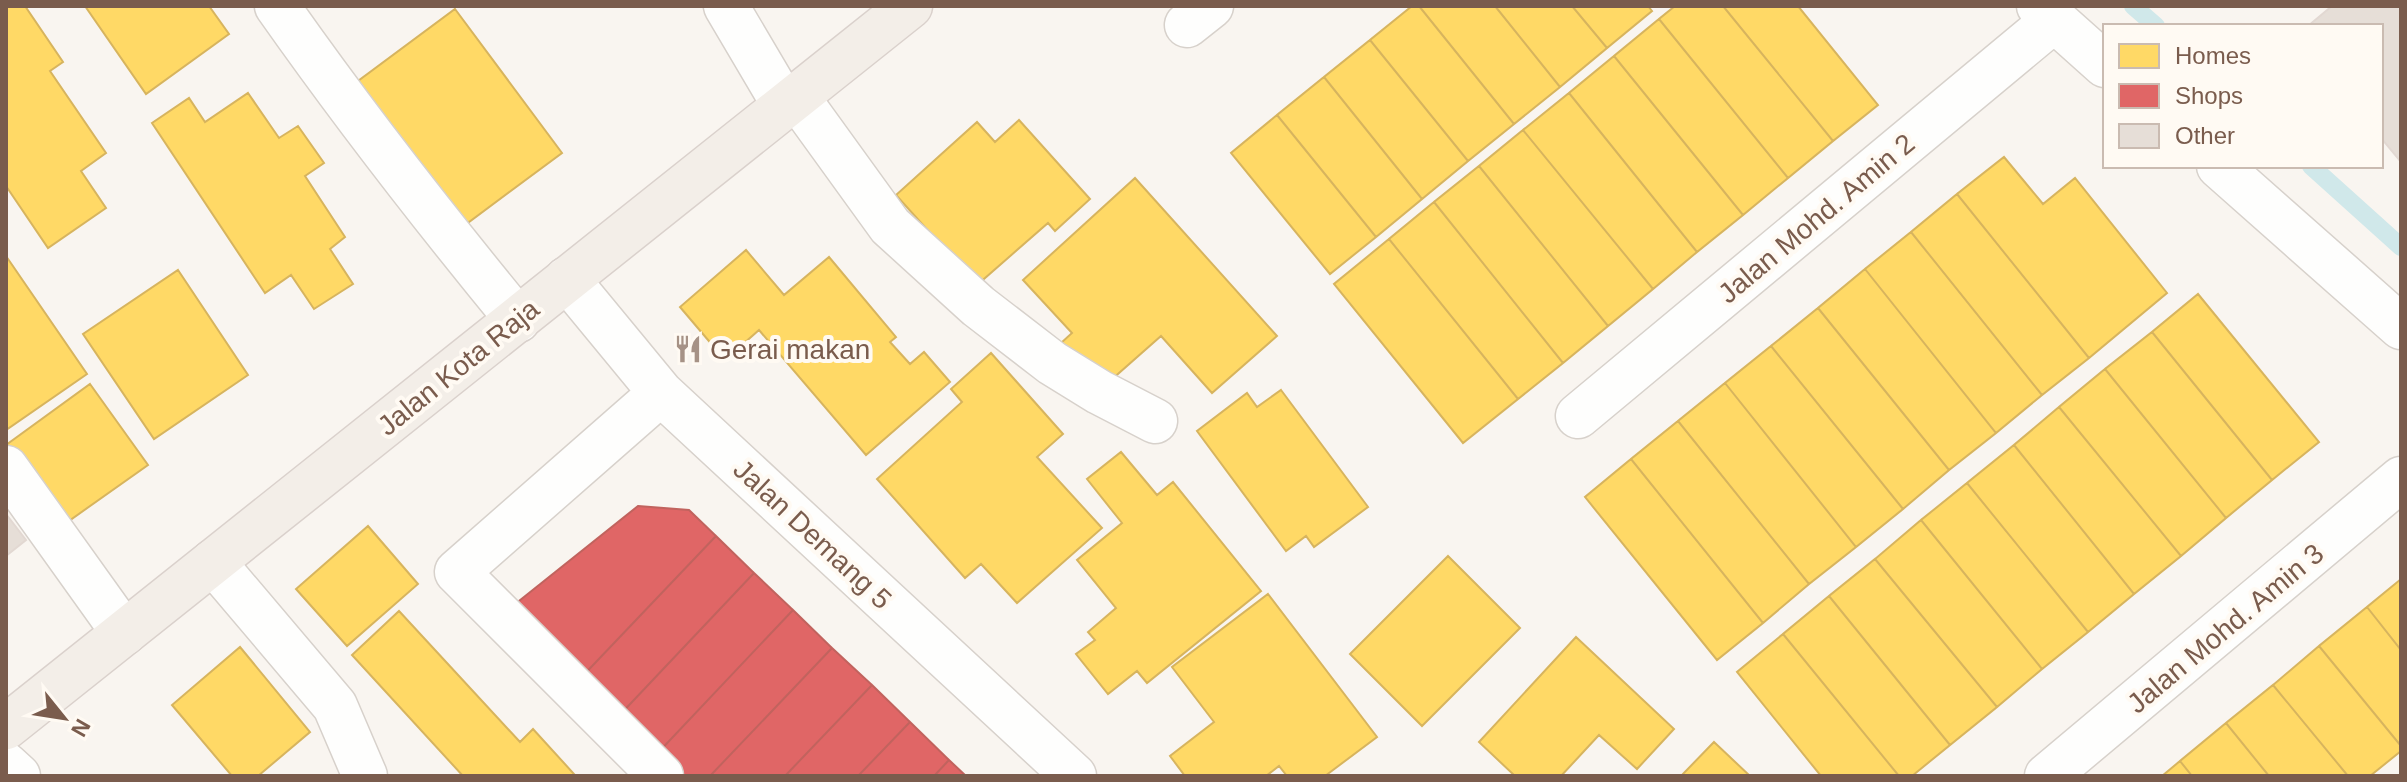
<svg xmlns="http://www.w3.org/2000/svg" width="2407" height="782" font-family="Helvetica,sans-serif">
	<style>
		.homes { fill: #ffd966; stroke: #d7b45e; stroke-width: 2 }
		.shops { fill: #e06666; stroke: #c1635e; stroke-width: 2 }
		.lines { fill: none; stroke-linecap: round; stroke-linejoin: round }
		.stream { stroke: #d0e8ea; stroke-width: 18 }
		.building { fill: #e6ded7; stroke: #e2d8d2; stroke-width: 2 }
		.minor-casing { stroke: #d7d1cb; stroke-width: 47 }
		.major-casing { stroke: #dad1cc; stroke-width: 47 }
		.minor { stroke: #fefefd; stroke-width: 44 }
		.major { stroke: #f3eee8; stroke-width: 44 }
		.labels { text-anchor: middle; stroke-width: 8; stroke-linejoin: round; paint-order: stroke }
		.street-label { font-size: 28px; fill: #7a5c4d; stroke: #fffaf3 }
		.poi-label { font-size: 28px; fill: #7a5c4d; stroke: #fffaf3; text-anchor: start }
	</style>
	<rect width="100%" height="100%" fill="#f9f5f0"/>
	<path class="homes" d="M6,6h19l38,56 -13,9 56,82 -25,18 25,37 -58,40 -42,-62z
		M85,6h124l20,28 -83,60z
		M1412,6h7l95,118 -46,37 -98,-121z
		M1419,6h76l65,81 -46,37z
		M1495,6h77l35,42 -47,39z
		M1572,6h76l4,5 -45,37z
		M1675,6h48l110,135 -45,37 -129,-159z
		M1723,6h75l80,99 -45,36z
		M455,9l107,144 -97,72 -107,-144z
		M1659,19l129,159 -45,37 -129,-159z
		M1370,40l98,121 -46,38 -98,-122z
		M1614,56l129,159 -46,37 -128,-159z
		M1324,77l98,122 -46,38 -99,-122z
		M248,93l31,45 19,-12 26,37 -19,13 40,61 -15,12 23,35 -39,25 -23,-34 -26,18 -113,-170 37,-25 16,24z
		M1569,93l128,159 -44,37 -130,-159z
		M1277,115l99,122 -46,37 -99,-121z
		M1019,120l71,79 -35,32 -7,-8 -71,62 -81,-90 81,-73 18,20z
		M1523,130l130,159 -45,37 -129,-160z
		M2004,157l39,47 32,-26 92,115 -78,65 -132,-164z
		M1479,166l129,160 -45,37 -129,-161z
		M1135,178l142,158 -65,57 -51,-57 -59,52 -41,-45 11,-10 -49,-53z
		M1957,194l132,164 -47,37 -131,-163z
		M1434,202l129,161 -45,36 -129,-160z
		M1911,232l131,163 -46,38 -131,-164z
		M1389,239l129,160 -55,44 -129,-159z
		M746,250l38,45 45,-38 67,80 -6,5 20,22 14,-12 26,30 -84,73 -107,-125 -34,30 -45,-53z
		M6,256l81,118 -81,56z
		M1865,269l131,164 -47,37 -131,-162z
		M178,270l70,105 -94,64 -71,-105z
		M2198,294l121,148 -47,38 -120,-148z
		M1818,308l131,162 -46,39 -132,-163z
		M2152,332l120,148 -46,38 -121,-149z
		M1771,346l132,163 -47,38 -131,-164z
		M991,353l72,81 -26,23 65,71 -85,75 -36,-39 -16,14 -88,-99 85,-77 -11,-13z
		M2105,369l121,149 -45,38 -122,-149z
		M1725,383l131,164 -47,37 -131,-163z
		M90,384l58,81 -89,63 -53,-75v-8z
		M1281,390l87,117 -54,40 -8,-11 -20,15 -89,-120 50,-38 10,14z
		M2059,407l122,149 -47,38 -120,-149z
		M1678,421l131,163 -46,39 -132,-164z
		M2014,445l120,149 -46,38 -121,-149z
		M1121,452l36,43 16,-13 88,109 -114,92 -10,-12 -29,23 -32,-40 19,-14 -7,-8 28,-24 -39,-48 45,-37 -35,-44z
		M1631,459l132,164 -46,37 -132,-163z
		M1967,483l121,149 -46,37 -121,-149z
		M1921,520l121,149 -45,38 -122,-148z
		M368,526l50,58 -71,62 -51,-57z
		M1448,556l72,72 -98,98 -72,-72z
		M1875,559l122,148 -47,38 -121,-149z
		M2401,579v71l-34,-43z
		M1268,594l109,143 -52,39h-38l-8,-10 -13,10h-81l-15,-20 44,-34 -42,-55z
		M1829,596l121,149 -38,31h-13l-116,-142z
		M2367,607l34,43v96l-82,-100z
		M399,611l121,131 13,-13 41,45 -3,2h-108l-111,-121z
		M1783,634l116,142h-78l-84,-104z
		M1576,637l98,92 -37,40 -38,-34 -38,41h-46l-36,-34z
		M2319,646l82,100v5l-31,25h-22l-75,-91z
		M240,647l70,85 -52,44h-26l-60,-71z
		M2273,685l75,91h-79l-43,-53z
		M2226,723l43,53h-77l-12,-15z
		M1714,742l36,34h-69z
		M2180,761l12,15h-30z"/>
	<path class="shops" d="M638,506l51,4 27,26 -140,147 -72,-70z
		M716,536l38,37 -139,147 -39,-37z
		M754,573l39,37 -139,147 -39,-37z
		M793,610l39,38 -122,128h-37l-19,-19z
		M832,648l40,37 -87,91h-75z
		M872,685l38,37 -52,54h-73z
		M910,722l39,38 -15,16h-76z
		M949,760l17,16h-32z"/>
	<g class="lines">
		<path class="stream" d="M2133,6l23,20
			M2311,166l90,81"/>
	</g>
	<path class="building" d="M2332,6h69v156l-20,-24v-112h-73z
		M6,514l20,26 -20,16z"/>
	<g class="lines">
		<defs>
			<path id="minor" d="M277,6c76,108 157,212 241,314
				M726,6l59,100
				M2039,6l66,59
				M1187,25l24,-19
				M796,96l94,130 88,80 74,57 47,29 56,29
				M2219,166l182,161
				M567,279l94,114 413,383
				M661,393l-204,179 204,204
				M1578,416l476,-396
				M6,468l118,165
				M213,562l122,144 30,70
				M6,765l12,11
				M2047,776l354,-297"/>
			<path id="major" d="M6,727l904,-721"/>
		</defs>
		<use href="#minor" class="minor-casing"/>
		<use href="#major" class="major-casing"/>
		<use href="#minor" class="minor"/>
		<use href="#major" class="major"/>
	</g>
	<defs>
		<symbol id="restaurant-bare" viewBox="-9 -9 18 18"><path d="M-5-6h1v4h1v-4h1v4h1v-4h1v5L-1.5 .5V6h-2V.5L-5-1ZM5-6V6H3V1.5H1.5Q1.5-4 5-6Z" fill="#a69286" stroke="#fffaf3" stroke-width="2.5" paint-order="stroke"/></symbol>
	</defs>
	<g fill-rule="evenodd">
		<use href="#restaurant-bare" x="668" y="329" width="40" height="40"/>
	</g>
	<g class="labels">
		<g class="street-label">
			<text transform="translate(1816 218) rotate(-40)" y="10">Jalan Mohd. Amin 2</text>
			<text transform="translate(458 367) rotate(-39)" y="10">Jalan Kota Raja</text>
			<text transform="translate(813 534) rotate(43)" y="10">Jalan Demang 5</text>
			<text transform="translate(2225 628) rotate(-40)" y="10">Jalan Mohd. Amin 3</text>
		</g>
		<g class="poi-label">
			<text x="710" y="359">Gerai makan</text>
		</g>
	</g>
	<rect width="2407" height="782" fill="none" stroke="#7a5c4d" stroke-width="16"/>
	<rect x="2103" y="24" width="280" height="144" fill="#fffaf3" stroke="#cabbb1" stroke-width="2"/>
	<rect x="2119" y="44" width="40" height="24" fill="#ffd966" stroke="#cabbb1" stroke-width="2"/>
	<text x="2175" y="64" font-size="24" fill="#7a5c4d">Homes</text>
	<rect x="2119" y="84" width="40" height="24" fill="#e06666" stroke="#cabbb1" stroke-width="2"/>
	<text x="2175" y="104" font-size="24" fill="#7a5c4d">Shops</text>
	<rect x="2119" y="124" width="40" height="24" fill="#e6ded7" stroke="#cabbb1" stroke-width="2"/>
	<text x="2175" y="144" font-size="24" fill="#7a5c4d">Other</text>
	<g transform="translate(64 718) rotate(120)" stroke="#fffaf3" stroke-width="6" paint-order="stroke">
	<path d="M0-6L14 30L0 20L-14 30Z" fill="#7a5c4d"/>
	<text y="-12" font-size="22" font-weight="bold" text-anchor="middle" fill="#7a5c4d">N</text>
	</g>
</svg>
